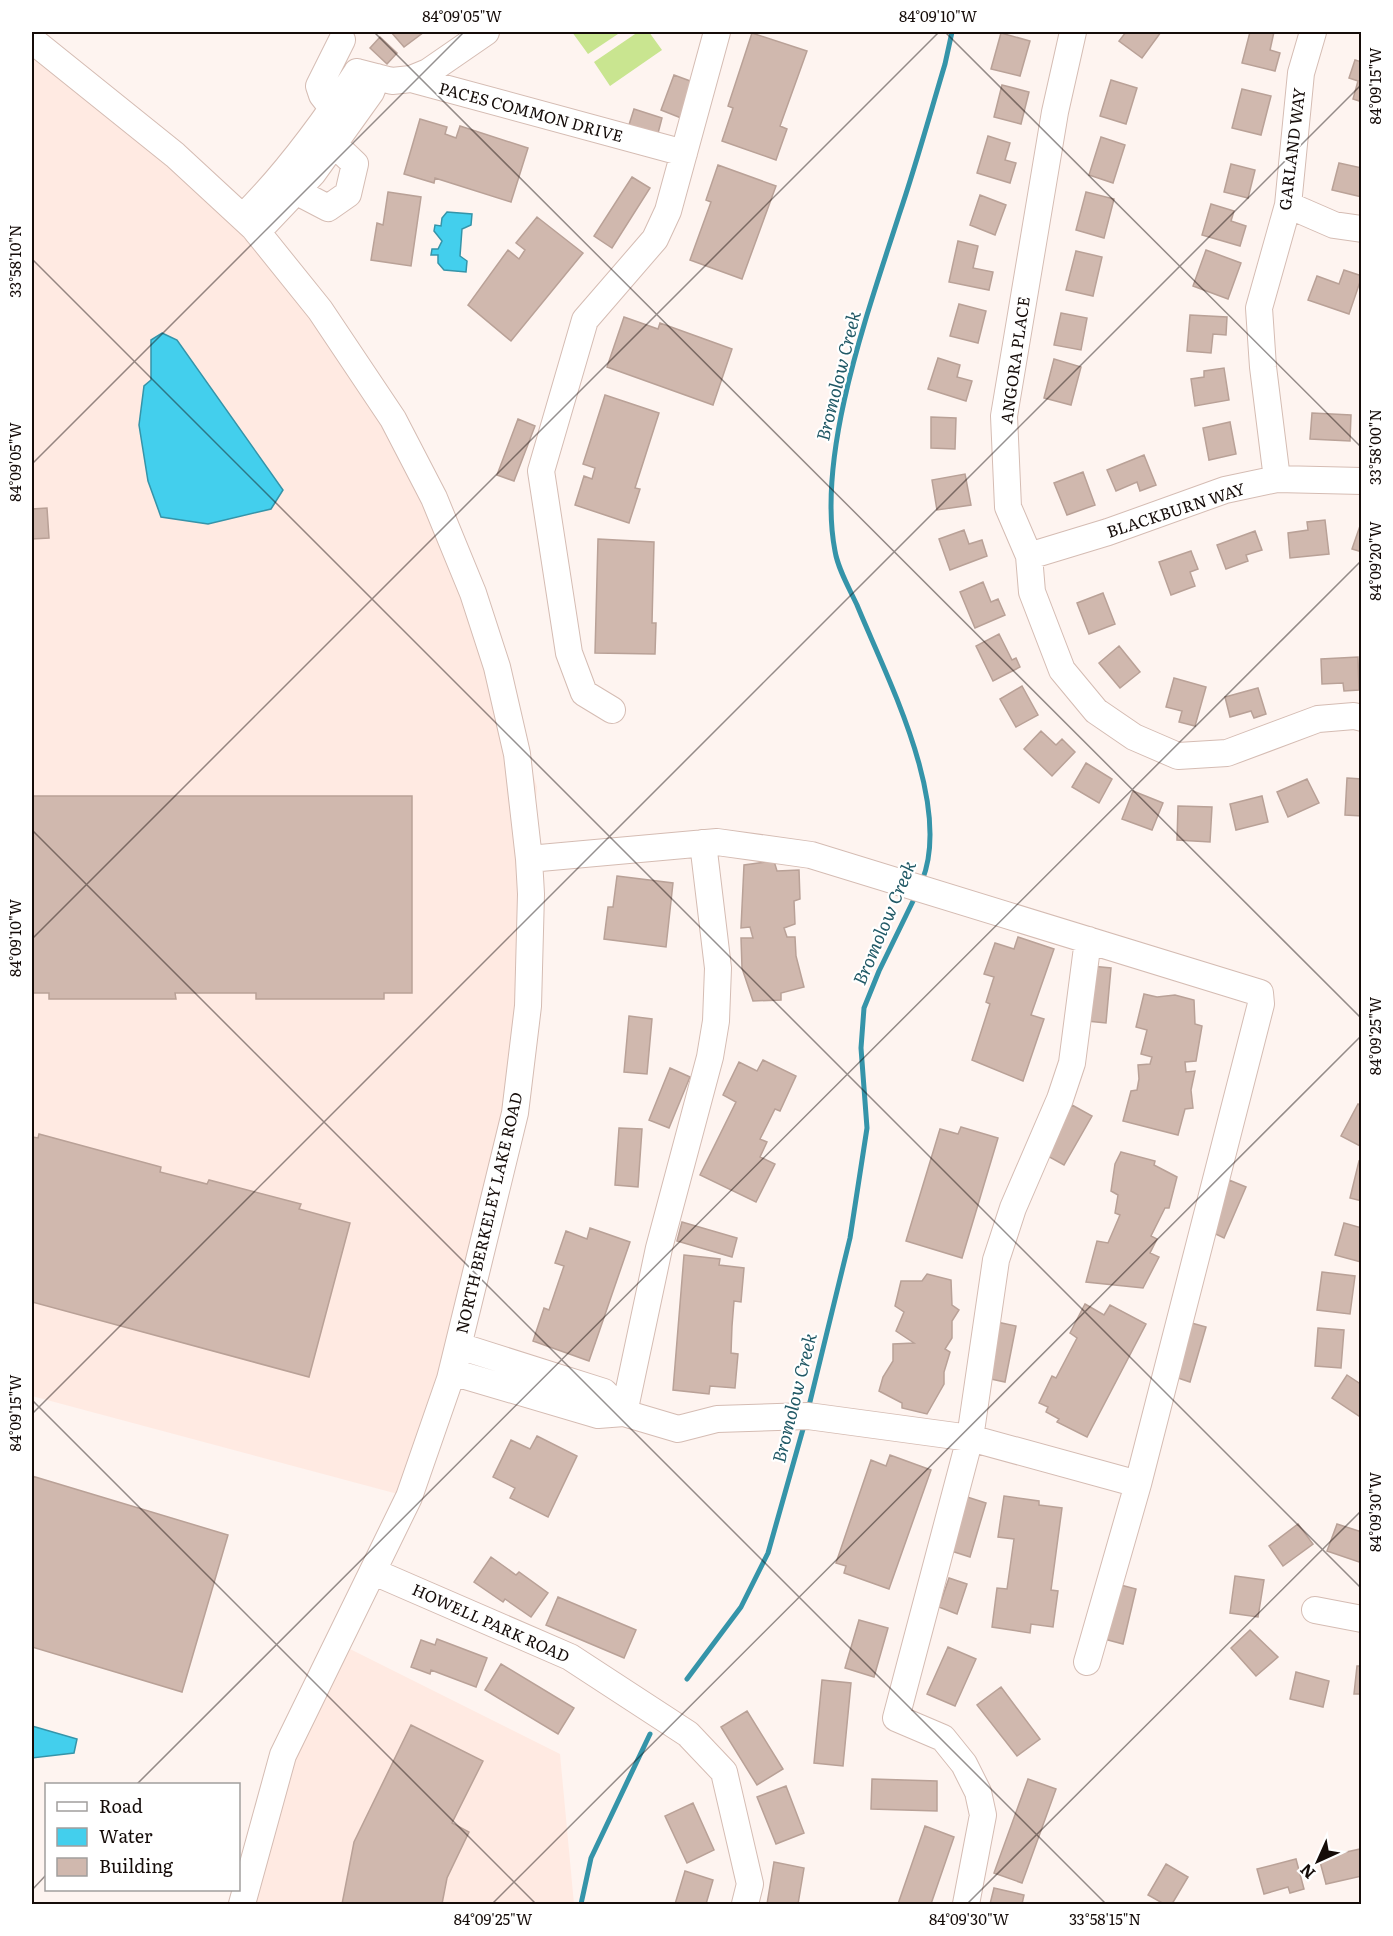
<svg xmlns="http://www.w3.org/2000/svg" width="1393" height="1936" font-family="Literata,serif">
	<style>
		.built { fill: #ffeae2 }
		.green { fill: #c9e590 }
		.water { fill: #43cfed; stroke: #3594a9; stroke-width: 1.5 }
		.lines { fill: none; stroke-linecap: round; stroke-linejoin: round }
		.stream { stroke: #3594a9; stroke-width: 5 }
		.building { fill: #d0b8ae; stroke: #b9a197; stroke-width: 1.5 }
		.minor-casing { stroke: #d5bcb3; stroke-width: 28 }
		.minor { stroke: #fff; stroke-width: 26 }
		.ticks { fill: none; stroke: #150c09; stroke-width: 1.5; stroke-opacity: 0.45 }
		.labels { text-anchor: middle; stroke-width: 4.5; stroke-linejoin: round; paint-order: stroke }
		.street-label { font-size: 16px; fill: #150c09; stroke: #fff }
		.water-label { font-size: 18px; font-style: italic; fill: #215966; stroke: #fff }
		.neatline { fill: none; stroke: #150c09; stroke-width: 2 }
		.ticks-label { font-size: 15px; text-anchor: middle; fill: #150c09 }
	</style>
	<rect width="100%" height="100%" fill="#fef4f0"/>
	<path class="built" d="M32,40l143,115 145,155 153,283 64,194 -27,357 -101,353 -377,-101z
		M340,1644l220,110 14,150h-542v-2h210l41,-147z"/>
	<path class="green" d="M572,32h49l-33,22z
		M638,32h11l13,18 -52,36 -16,-24z"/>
	<path class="water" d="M447,212l25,2 -1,11 -9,4 -2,27 7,5 -1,11 -22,-2 -6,-7v-8h-7l1,-6h6l4,-8 -8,-10 1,-6 6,1 1,-8z
		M162,333l15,7 106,150 -12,19 -63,15 -47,-7 -13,-36 -9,-56 5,-39 7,-6v-40z
		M32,1726l45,13 -3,14 -42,5z"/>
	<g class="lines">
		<path class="stream" d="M922,881c31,-77 -35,-203 -65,-276 -8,-17 -19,-36 -22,-54 -19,-98 34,-242 64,-336 17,-50 31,-101 46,-151l7,-32
			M808,1410l42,-172 17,-110 -6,-80 3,-40 15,-37 37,-76
			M687,1679l54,-72 27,-54 37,-131
			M581,1904l10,-46 59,-124"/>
	</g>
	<path class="building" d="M391,32h33l-20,15z
		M1126,32h35l-19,26 -23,-17z
		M1250,32h24l-4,18 10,3 -5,18 -33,-8z
		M752,33l55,18 -27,75 7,3 -11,31 -54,-19 11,-33 -5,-2z
		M1001,33l29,8 -10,35 -29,-7z
		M380,37l17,16 -10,11 -17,-16z
		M1355,60l7,2v40l-9,-3 5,-18 -9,-3z
		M674,75l19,7 -12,36 -20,-8z
		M1111,80l26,8 -11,36 -26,-8z
		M1002,85l27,7 -8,32 -27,-7z
		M1242,89l29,7 -10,39 -29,-7z
		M634,109l28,9 -5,19 -29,-9z
		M420,119l27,8 -2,7 11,4 4,-12 68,22 -17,54 -76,-24 -1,5 -30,-9z
		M988,136l22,7 -5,17 11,3 -6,20 -33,-10z
		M1101,137l24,8 -12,38 -24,-8z
		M1339,163l23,5v29l-30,-7z
		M1231,164l24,6 -7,28 -24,-6z
		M718,165l58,21 -34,93 -52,-19 21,-58 -5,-2z
		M632,177l18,11 -38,60 -18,-12z
		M388,192l33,5 -10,69 -40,-6 6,-37 6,2z
		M1086,192l28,7 -10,39 -28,-8z
		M980,195l26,10 -11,30 -25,-10z
		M1211,204l23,7 -3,10 15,5 -6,20 -38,-11z
		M537,217l46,36 -72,88 -43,-36 40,-55 11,9 6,-9 -9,-7z
		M958,241l20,5 -5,22 20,4 -4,18 -40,-8z
		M1206,250l35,13 -13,36 -35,-13z
		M1076,251l26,6 -9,39 -27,-6z
		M1344,270l18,6 -13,38 -41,-14 9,-24 22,8z
		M959,304l27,7 -8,32 -28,-7z
		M1061,313l26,5 -6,32 -27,-5z
		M1190,315l37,2 -1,18 -13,-1 -2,19 -24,-2z
		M624,317l34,12 2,-6 72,26 -19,56 -106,-38z
		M938,358l22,7 -3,12 15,4 -6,20 -38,-12z
		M1054,359l27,8 -10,38 -27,-7z
		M1224,368l5,32 -34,6 -4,-27 13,-2v-6z
		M605,395l54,18 -24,75 5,1 -11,34 -54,-18 9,-29 8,3 3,-11 -12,-4z
		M1312,413l39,2 -1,26 -40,-2z
		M931,417l25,1 -1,31 -24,-1z
		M518,419l17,7 -21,55 -17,-6z
		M1230,422l6,32 -27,6 -6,-32z
		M1144,455l12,30 -16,6 -3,-9 -21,9 -9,-21z
		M1083,472l12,33 -28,10 -13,-32z
		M965,474l6,31 -34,5 -5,-30z
		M47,508l2,30 -17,1v-30z
		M1325,520l4,34 -39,4 -2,-25 20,-3 -1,-8z
		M1361,523h1v29l-10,-3z
		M964,530l5,14 13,-4 5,16 -37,14 -11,-31z
		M1255,531l7,19 -16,5 2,6 -22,8 -9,-24z
		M598,539l56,3 -2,81h4l-1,31 -60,-1z
		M1191,551l7,18 -8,3 5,14 -24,9 -12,-33z
		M983,582l8,20 7,-3 7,16 -30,13 -15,-36z
		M1103,593l12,31 -26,10 -12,-31z
		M999,634l13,26 4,-2 4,9 -27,14 -17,-35z
		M1119,646l21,26 -20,16 -21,-25z
		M1358,657l1,33 -15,1 -1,-8 -21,1 -1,-25z
		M1174,678l32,9 -11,39 -16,-4 3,-11 -16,-4z
		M1022,686l16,29 -22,12 -16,-28z
		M1258,688l8,26 -12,4 -3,-7 -21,6 -5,-20z
		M1041,731l15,14 6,-6 13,13 -23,24 -28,-27z
		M1086,763l26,16 -13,24 -27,-16z
		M1347,778l15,1v37l-17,-1z
		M1307,779l12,24 -31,14 -11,-25z
		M1133,791l30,12 -11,27 -30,-11z
		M32,796h380v197h-28v6h-128v-6h-81l1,6h-127v-6h-17z
		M1262,796l6,26 -32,8 -6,-26z
		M1178,806l34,1 -2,35 -33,-2z
		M774,861l3,10 22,-1 1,29 -6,2 1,23 -11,4 3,9h8l1,19 8,31 -23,6v7l-28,1 -11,-33 -1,-30h12l-3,-11 -9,1 3,-63z
		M617,876l56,7 -7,64 -62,-8 4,-32h5z
		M1018,937l36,12 -23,66 13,4 -21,62 -51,-21 18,-56 -4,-2 8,-25 -10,-3 11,-31 19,6z
		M1091,966l20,2 -5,55 -19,-2z
		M1144,994l13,3 18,-2 19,5 1,24 7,2 -6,35 -11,1 1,10 9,-1 -4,19 2,18 -8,1 -7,26 -55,-14 8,-30 6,-1 2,-11 -1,-14 12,-1 2,-7 -11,-3 6,-24 -11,-3z
		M629,1016l23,3 -5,55 -23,-2z
		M763,1060l33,16 -16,35 -5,-2 -15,30 7,3 -7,15 15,7 -19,38 -56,-27 36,-73 -13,-7 16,-33 18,9z
		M670,1068l20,9 -21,51 -20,-8z
		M1358,1104l4,2v41l-21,-11z
		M1072,1105l20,11 -28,49 -20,-11z
		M961,1127l37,11 -36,120 -56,-17 34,-112 18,5z
		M619,1128l23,1 -4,58 -23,-2z
		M39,1134l122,33 -1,5 47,12 2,-4 92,24 -2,5 51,14 -41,154 -277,-75v-165l6,1z
		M1121,1152l34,9 -1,4 23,12 -8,31h-4l-14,28 6,3 -7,14 9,4 -16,31 -57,-6 11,-41 11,2 12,-28 -5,-2 3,-18 -7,-4 4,-27z
		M1359,1161l3,1v39l-12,-3z
		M1229,1180l17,7 -22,51 -17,-8z
		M682,1222l55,16 -5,19 -55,-16z
		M1344,1223l18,5 -1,34 -26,-7z
		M590,1228l40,14 -41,119 -56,-20 11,-33 5,2 15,-44 -9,-3 11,-32 21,8z
		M684,1255l36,4 -1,6 25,3 -3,34 -7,-1 -2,25 -1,27 7,1 -3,34 -25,-2 -1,8 -36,-4z
		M1322,1272l33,4 -5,38 -33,-4z
		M927,1274l24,6 1,25 7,5 -7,11v17l-7,11 5,3 -6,20v12l-17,30 -25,-6v-5l-23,-12 4,-14 10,-16v-17l21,-1 -18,-12 8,-19 -9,-6 6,-25h21z
		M1085,1304l19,11 6,-10 36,19 -59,113 -30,-15 2,-3 -13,-7 2,-5 -9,-4 13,-27 4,2 21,-40 -7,-5z
		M997,1322l19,4 -11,56 -19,-4z
		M1188,1322l18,5 -16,55 -18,-6z
		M1318,1328l26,2 -3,38 -26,-2z
		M1347,1375l15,10v33l-30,-20z
		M537,1436l40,20 -29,61 -38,-19 5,-10 -22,-11 18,-37 19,9z
		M890,1455l41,15 -42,119 -45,-16 2,-7 -10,-3 35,-103 15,6z
		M32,1476l196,59 -46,157 -150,-45z
		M964,1496l22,7 -16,54 -22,-7z
		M1004,1496l35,5v4l23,3 -11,82 7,1 -5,36 -22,-3 -1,9 -38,-6 5,-39 10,1 7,-50 -16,-2z
		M1298,1524l15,20 -30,22 -14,-20z
		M1337,1524l25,8v31l-35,-12z
		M491,1557l25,18 3,-3 29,21 -17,24 -26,-18 -2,3 -29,-20z
		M1235,1576l29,4 -6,37 -28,-4z
		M949,1578l18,6 -10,30 -18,-7z
		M1117,1584l19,5 -13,55 -19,-5z
		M558,1597l78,33 -12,28 -78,-33z
		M859,1620l29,8 -14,49 -29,-9z
		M1250,1630l28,27 -22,19 -25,-28z
		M437,1639l50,19 -11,29 -45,-17 -1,4 -19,-7 10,-27 14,5z
		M948,1647l28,12 -21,47 -28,-12z
		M501,1664l73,44 -16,26 -73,-44z
		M1357,1666h5v28h-8z
		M1296,1672l33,9 -6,26 -33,-8z
		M822,1680l29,3 -8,83 -29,-3z
		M1001,1687l39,52 -23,17 -40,-51z
		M747,1711l36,58 -26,16 -36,-58z
		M411,1725l72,36 -31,62 17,9 -22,46 -5,26h-100l12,-62z
		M872,1779l65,2v30l-66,-2z
		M1028,1779l28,10 -34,94 -28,-10z
		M786,1786l18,47 -28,11 -19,-47z
		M693,1803l21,47 -27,13 -22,-47z
		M925,1826l29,11 -23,67h-33z
		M1360,1849l2,27 -36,8 -7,-26z
		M1296,1859l8,30 -14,4 -2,-6 -24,7 -7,-25z
		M774,1862l30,6 -6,36h-31z
		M1166,1864l22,13 -16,27h-8l-16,-9z
		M685,1871l28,9 -7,24h-31z
		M994,1888l30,7 -2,9h-32z"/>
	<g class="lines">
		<defs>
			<path id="minor" d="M1073,32l-18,80 -51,304 4,91 21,49 3,36 30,78 34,41 38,26 44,19 49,-3 91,-34 36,-3 8,2
				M32,40l143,115 79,73 66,82 73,109 41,79 39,95 24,74 20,87 12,105 2,35 -3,112 -13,107 -65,266 -41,118 -126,258 -41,149
				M357,72l35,9 19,-2 273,74
				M411,79l17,-7 58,-40
				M333,109l-11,-14 -3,-9 23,-46
				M282,184l46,24 20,-14 7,-30 -21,-20 -16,-5
				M1288,205l46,20 28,4
				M243,217c44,-44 80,-93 114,-145
				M257,232l56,-59 58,-81 6,-15
				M1277,479l-14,-112 -4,-59 29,-103 13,-132 12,-41
				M1029,556l79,-24 117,-42 52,-11 85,2
				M612,710l-28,-17 -15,-40 -28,-182 44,-151 70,-81 13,-28 49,-179
				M529,859l188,-17 94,13 449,138 1,11 -123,480 -51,178
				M459,1346l145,46 20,21
				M452,1372l146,43 26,-2 54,16 39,-10 91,-3 162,22 168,46
				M624,1413l35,-165 51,-191 6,-36 2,-53 -15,-125
				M374,1572l196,85 118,77 36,38 26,112 -5,20
				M1315,1610l47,9
				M966,1904l17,-89 -5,-23 -14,-28 -21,-26 -47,-20 74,-280 26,-178 17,-52 47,-109 12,-36 16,-123"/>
		</defs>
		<use href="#minor" class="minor-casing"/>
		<use href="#minor" class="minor"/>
	</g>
	<path class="ticks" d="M374,32l988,987M945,32l417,416M32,259l1330,1330M32,464l432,-432M32,830l1074,1074M32,939l907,-907M32,1400l504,504M32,1414l1330,-1330M137,1784l1225,-1224M32,1890l14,-15M492,1904l870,-869M967,1904l395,-394"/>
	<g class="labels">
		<g class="street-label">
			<text transform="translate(531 112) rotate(15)" y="6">PACES COMMON DRIVE</text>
			<text transform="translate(1292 149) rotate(-83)" y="6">GARLAND WAY</text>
			<text transform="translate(1015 360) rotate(-82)" y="6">ANGORA PLACE</text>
			<text transform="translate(1176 510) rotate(-18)" y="6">BLACKBURN WAY</text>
			<text transform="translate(489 1213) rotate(-77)" y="6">NORTH BERKELEY LAKE ROAD</text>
			<text transform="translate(491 1623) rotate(24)" y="6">HOWELL PARK ROAD</text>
		</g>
		<g class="water-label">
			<text transform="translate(839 376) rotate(-76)" y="6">Bromolow Creek</text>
			<text transform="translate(885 923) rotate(-67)" y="6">Bromolow Creek</text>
			<text transform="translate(795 1398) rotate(-76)" y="6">Bromolow Creek</text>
		</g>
	</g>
	<rect width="1393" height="1936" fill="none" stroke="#ffffff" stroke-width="66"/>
	<rect x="45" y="1783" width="195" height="108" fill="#ffffff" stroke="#a19e9d" stroke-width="1.5"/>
	<rect x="57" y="1802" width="30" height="9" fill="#ffffff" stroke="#a19e9d" stroke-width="1.5"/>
	<text x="99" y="1813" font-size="18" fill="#150c09">Road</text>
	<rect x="57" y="1828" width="30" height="18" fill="#43cfed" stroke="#a19e9d" stroke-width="1.5"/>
	<text x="99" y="1843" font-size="18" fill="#150c09">Water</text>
	<rect x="57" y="1858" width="30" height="18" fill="#d0b8ae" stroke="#a19e9d" stroke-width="1.5"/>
	<text x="99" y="1873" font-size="18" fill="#150c09">Building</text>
	<g transform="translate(1318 1861) rotate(225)" stroke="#ffffff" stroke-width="4.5" paint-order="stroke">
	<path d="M0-4.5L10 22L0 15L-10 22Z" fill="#150c09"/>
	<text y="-9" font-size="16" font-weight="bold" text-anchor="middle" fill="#150c09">N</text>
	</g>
	<rect x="33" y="33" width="1327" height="1870" class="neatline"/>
	<g class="ticks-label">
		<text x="462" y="22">84°09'05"W</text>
		<text x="938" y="22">84°09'10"W</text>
		<text transform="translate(1376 86) rotate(-90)" y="5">84°09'15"W</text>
		<text transform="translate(16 261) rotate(-90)" y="5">33°58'10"N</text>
		<text transform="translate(1376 447) rotate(-90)" y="5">33°58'00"N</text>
		<text transform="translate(16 462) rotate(-90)" y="5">84°09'05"W</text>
		<text transform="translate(1376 561) rotate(-90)" y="5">84°09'20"W</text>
		<text transform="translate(16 938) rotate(-90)" y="5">84°09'10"W</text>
		<text transform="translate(1376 1036) rotate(-90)" y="5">84°09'25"W</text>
		<text transform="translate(16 1413) rotate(-90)" y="5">84°09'15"W</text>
		<text transform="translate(1376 1512) rotate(-90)" y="5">84°09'30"W</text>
		<text x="493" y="1925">84°09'25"W</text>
		<text x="969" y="1925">84°09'30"W</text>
		<text x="1105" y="1925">33°58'15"N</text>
	</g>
</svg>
